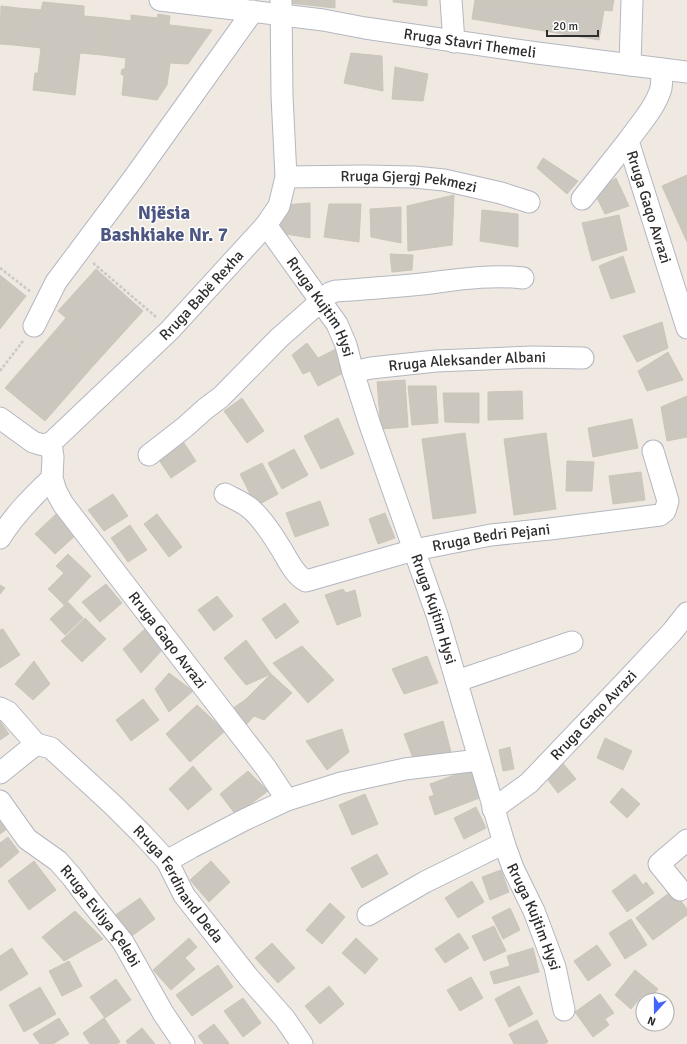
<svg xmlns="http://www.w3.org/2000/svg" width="687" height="1044" font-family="Signika,sans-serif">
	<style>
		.building { fill: #cbc7bf; stroke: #cbc5ba }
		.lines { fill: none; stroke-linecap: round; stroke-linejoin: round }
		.minor-casing { stroke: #b4b7c1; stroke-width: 23 }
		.path { stroke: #c9c9c9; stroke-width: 2.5; stroke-dasharray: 3 2; stroke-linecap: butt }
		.minor { stroke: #fff; stroke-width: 21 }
		.labels { text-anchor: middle; stroke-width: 3; stroke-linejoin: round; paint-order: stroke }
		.street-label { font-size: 15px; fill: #2e2e2e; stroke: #fff }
		.district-label { font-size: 19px; font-weight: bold; fill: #4d5680; stroke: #fff }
	</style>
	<rect width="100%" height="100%" fill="#efe9e1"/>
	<path class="building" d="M289,0h46v8l-46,-5z
		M393,0h34v6l-34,-4z
		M475,0h139l-2,11 -8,-1 -5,30 -127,-21z
		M43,2l41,4v10l22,2 -4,37 -22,-2 -5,42 -42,-5 2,-17h3l3,-25 -27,-3 4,-37 23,2z
		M1,6l17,2 -4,37 -14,-1z
		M158,14l12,2 -1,8 1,1 42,5 -24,34 -18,-1 -3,22 -10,15 -35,-5 2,-19 -3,-2 1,-5h3l1,-11 -24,-3 4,-37 25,3v-6l26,3z
		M351,53l31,3 1,35 -39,-8z
		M395,67l33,7 -5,27 -31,-2z
		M543,158l35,23 -11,13 -30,-26z
		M687,175v67l-25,-56z
		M616,178l13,28 -24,8 -11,-22z
		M454,195l-2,50 -44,6 -1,-45z
		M310,203v35l-30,-5 3,-28z
		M329,204h32l-2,38 -35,-5z
		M401,207v36l-30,-6 -1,-28z
		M482,210l36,4v33l-38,-6z
		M619,215l8,35 -35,11 -10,-38z
		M390,254l23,1 -1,15 -20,2z
		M623,256l12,36 -24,7 -12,-33z
		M96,269l47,42 -50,55 -38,-35 11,-13 -8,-7z
		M0,275l26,21 -26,33z
		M662,322l6,26 -31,14 -14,-26z
		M55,331l38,35 -48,55 -40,-33z
		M307,343l11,15 18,-9 11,22 -29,15 -8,-15 -7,3 -11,-19z
		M668,352l15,28 -36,11 -9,-20z
		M405,380l3,47 -27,2 -4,-47z
		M408,386h28l2,37 -26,2z
		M522,391l1,28 -35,1v-28z
		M443,393h36v30l-34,-1z
		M687,396v41l-20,4 -6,-34z
		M242,398l22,33 -17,12 -23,-32z
		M338,418l16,36 -33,15 -17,-33z
		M632,419l6,29 -45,9 -5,-29z
		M465,433l11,80 -43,6 -11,-80z
		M546,433l10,76 -42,6 -10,-76z
		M182,440l14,21 -25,17 -14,-21z
		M294,449l14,26 -26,14 -14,-26z
		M567,461l27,1 -2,29h-26z
		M262,463l16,31 -22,12 -16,-32z
		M641,472l4,28 -32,4 -4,-28z
		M113,494l15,22 -24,15 -16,-21z
		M320,501l9,24 -34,12 -9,-24z
		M57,513l20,21 -22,20 -20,-20z
		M385,513l10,25 -17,6 -9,-25z
		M157,514l25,33 -13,10 -25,-33z
		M130,525l17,25 -19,12 -17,-24z
		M68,554l23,22 -27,29 -16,-16 16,-16 -8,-7z
		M106,584l16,19 -22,19 -18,-20z
		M0,585l5,3 -5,6z
		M343,589l3,4 9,-3 6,26 -24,9 -12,-30z
		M217,596l16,20 -19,15 -16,-21z
		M68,602l15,16 -18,17 -15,-16z
		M285,603l14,19 -23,17 -14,-20z
		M85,618l21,21 -24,23 -21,-21z
		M3,629l17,26 -20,13v-38z
		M145,629l19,19 -23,25 -18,-24z
		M246,640l25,34 -25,11 -22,-27z
		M302,646l32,34 -26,23 -35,-40z
		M427,656l11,27 -34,11 -12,-25z
		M34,661l16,23 -17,16 -18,-16z
		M169,673l24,18 -24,21 -14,-23z
		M271,674l21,19 -28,27 -10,-4 -8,9 -13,-17 12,-8z
		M143,699l16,21 -28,21 -15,-21z
		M197,705l28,26 -35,31 -24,-28z
		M0,721l9,13 -9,6z
		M443,721l8,31 -38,6 -9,-24z
		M342,729l7,23 -22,18 -21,-29z
		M605,738l27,13 -9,19 -26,-12z
		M510,747l4,22 -11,2 -4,-21z
		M561,761l15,18 -18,14 -14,-18z
		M193,766l19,23 -24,21 -19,-21z
		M471,769l11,28 -47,18 -6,-18 5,-2 -4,-11z
		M248,771l20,20 -32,24 -16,-21z
		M622,788l18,16 -13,14 -17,-16z
		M365,794l13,30 -26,11 -13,-30z
		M476,807l10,21 -22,11 -10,-21z
		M0,812l10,15 -10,7z
		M8,837l11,15 -19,16v-25z
		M377,854l11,20 -26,14 -11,-20z
		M34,861l22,29 -27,20 -21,-29z
		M211,861l19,21 -21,20 -19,-22z
		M501,870l8,22 -19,8 -8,-23z
		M635,874l8,11 3,-3 8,11 -27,19 -15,-21z
		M472,881l12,21 -26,16 -13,-20z
		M673,890l14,19v6l-34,25 -17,-22z
		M140,898l15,21 -26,19 -15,-22z
		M330,903l15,14 -23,27 -16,-14z
		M510,908l10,22 -17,9 -11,-22z
		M75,911l28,28 -39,22 -22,-24z
		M631,919l16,26 -22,14 -16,-26z
		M494,926l12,25 -22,10 -12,-25z
		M459,933l10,15 -24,15 -10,-14z
		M189,938l8,9 -12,11 10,11 -24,21 -18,-20z
		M356,938l22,21 -13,15 -23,-21z
		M272,943l23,25 -17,15 -23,-25z
		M597,945l14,20 -23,16 -14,-20z
		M12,948l16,26 -28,17v-35z
		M533,948l6,24 -45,12 -4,-12 20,-6 -3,-10z
		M69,961l13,25 -20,10 -13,-25z
		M218,965l15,22 -41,29 -16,-21z
		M635,970l23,19 -9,11h-4l-4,-3 -10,12 -16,-14z
		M471,977l12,21 -23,13 -13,-21z
		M116,979l15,21 -26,18 -15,-21z
		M329,986l15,18 -24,20 -15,-18z
		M519,986l14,28 -24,13 -14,-28z
		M40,987l16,27 -32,18 -15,-27z
		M600,994l14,19 -9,6 4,6 -16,12 -18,-25z
		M243,998l18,25 -18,14 -19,-26z
		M59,1018l10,16 -16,10h-13l-7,-10z
		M104,1018l16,24 -3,2h-27l-7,-11z
		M537,1020l11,22 -4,2h-30l-5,-10z
		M214,1024l15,19 -1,1h-24l-6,-8z
		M142,1028l13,16h-27l-2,-3z"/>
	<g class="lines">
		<defs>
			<g id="minor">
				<path id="s1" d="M160,0l163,20 42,8 172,25 150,19"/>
				<path d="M451,0l3,42"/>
				<path d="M630,65l2,-65"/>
				<path id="s2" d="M662,69c0,6 0,13 -1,19 -5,19 -22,37 -33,53l59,187"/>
				<path id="s3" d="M286,177l78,-1 50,1 30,3 57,13 28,9"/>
				<path d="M582,199l46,-58"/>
				<path id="s4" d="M266,225l71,99 9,21 7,27 17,53 67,190 67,228 9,25 21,43 21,56 9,43"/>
				<path d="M34,326l22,-44 77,-103 120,-168"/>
				<path id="s5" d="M353,372l18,-4 65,-7 97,-4 50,1"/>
				<path d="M0,418l33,24 10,3 8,-2"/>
				<path id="s6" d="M51,443l119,-113 96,-105 13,-19 7,-29 -4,-81 -1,-96"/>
				<path id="s7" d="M51,443l2,14 -1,21 4,13 7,13 203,264 21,32"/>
				<path d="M149,455l36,-28 20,-18 16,-12 58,-59 51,-45 6,-2c28,-2 57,-4 86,-7 33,-4 67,-10 101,-6"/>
				<path id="s8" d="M225,494c9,5 20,9 27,16 11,10 20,24 28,37 7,11 14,28 26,34l108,-31 77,-15 59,-6 110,-14 5,-4 3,-10 -15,-50"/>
				<path d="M0,538c14,-23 33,-42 52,-60"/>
				<path d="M457,681l115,-39"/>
				<path d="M0,708l8,4 28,32"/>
				<path id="s9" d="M36,744l15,4 62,57 29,29 25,27 17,34 65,83 36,41 17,25"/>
				<path d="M0,773l36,-29"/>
				<path id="s10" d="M0,801l27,38 31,22 14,16 18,24 33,41 40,71 21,31"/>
				<path id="s11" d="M493,809l36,-26 99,-104 44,-47 15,-19"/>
				<path d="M167,861l25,-14 52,-27 43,-20 54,-17 64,-14 74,-9"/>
				<path d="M680,890l-21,-26 28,-24"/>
				<path d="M368,915l57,-33 79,-39"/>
			</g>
		</defs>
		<use href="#minor" class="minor-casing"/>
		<path class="path" d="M93,263l63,54
			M0,268l31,24
			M0,371l23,-30"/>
		<use href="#minor" class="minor"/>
	</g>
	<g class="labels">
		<g class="street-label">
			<text dy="5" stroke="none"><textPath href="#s1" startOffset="313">Rruga Stavri Themeli</textPath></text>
			<text dy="5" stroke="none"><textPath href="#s3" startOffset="123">Rruga Gjergj Pekmezi</textPath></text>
			<text dy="5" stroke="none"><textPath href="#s2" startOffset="151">Rruga Gaqo Avrazi</textPath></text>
			<text dy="5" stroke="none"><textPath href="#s6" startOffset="211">Rruga Babë Rexha</textPath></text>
			<text dy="5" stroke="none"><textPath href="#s4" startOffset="99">Rruga Kujtim Hysi</textPath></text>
			<text dy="5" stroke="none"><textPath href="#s5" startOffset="115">Rruga Aleksander Albani</textPath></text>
			<text dy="5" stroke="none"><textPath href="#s8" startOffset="312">Rruga Bedri Pejani</textPath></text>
			<text dy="5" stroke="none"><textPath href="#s4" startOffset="423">Rruga Kujtim Hysi</textPath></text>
			<text dy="5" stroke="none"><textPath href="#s7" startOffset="235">Rruga Gaqo Avrazi</textPath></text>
			<text dy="5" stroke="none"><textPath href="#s11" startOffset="138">Rruga Gaqo Avrazi</textPath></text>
			<text dy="5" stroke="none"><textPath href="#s9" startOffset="203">Rruga Ferdinand Deda</textPath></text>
			<text dy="5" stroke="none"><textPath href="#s10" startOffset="154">Rruga Evliya Çelebi</textPath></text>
			<text dy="5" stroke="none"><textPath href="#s4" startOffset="747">Rruga Kujtim Hysi</textPath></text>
		</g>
		<g class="district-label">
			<text x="164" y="219">Njësia<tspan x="164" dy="22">Bashkiake Nr. 7</tspan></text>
		</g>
	</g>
	<g transform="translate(655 1012) rotate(201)"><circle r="19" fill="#ffffff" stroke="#ababab"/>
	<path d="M0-3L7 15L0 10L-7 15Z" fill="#4264fb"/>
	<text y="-6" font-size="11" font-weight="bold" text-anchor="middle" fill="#2e2e2e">N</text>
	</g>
	<path d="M547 30v6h51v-6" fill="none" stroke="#2e2e2e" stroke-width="2"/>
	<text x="553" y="30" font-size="12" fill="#2e2e2e" stroke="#ffffff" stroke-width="3" paint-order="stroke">20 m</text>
</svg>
